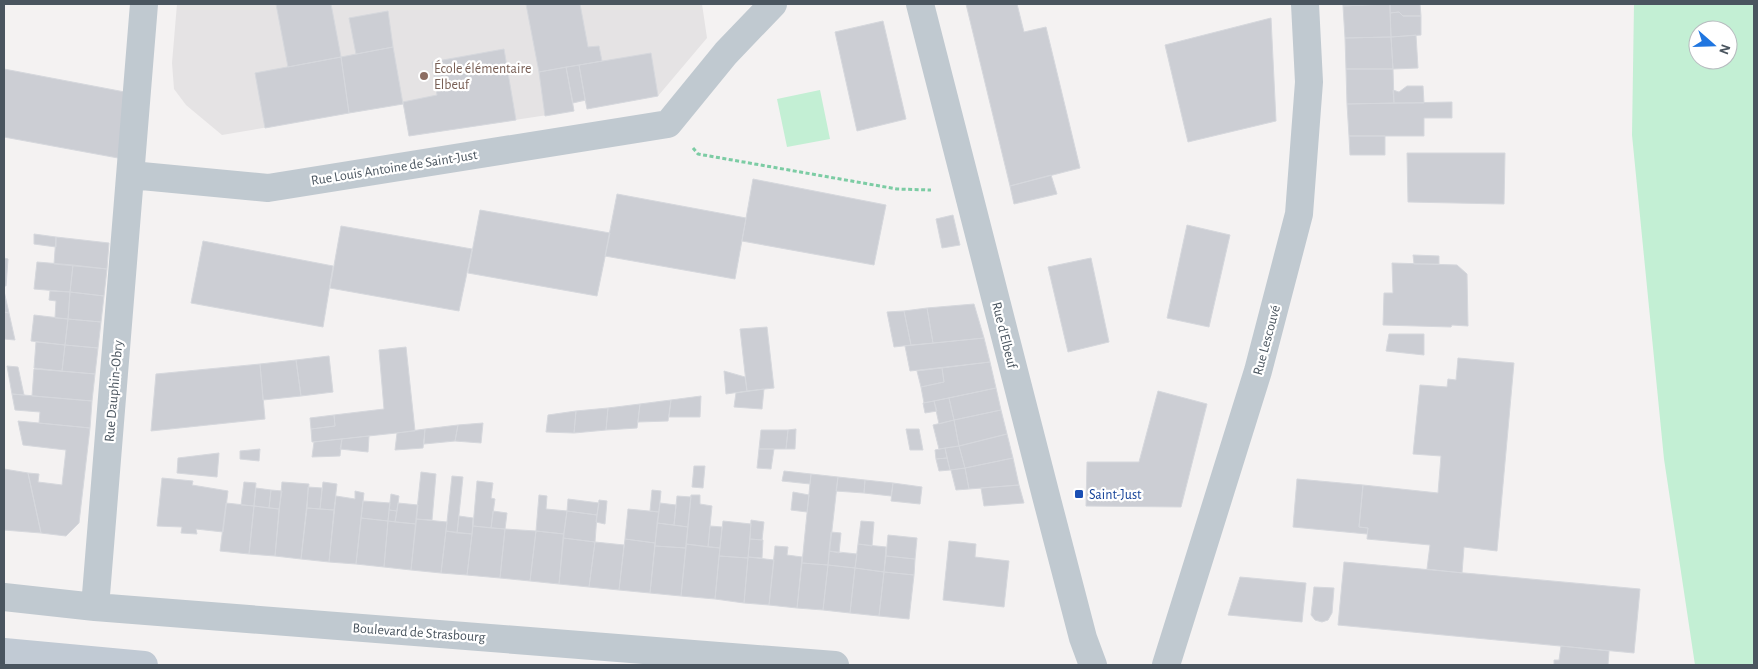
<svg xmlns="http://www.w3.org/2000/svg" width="1758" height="669" font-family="'Alegreya Sans',sans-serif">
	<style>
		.education { fill: #e5e3e4 }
		.green { fill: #c3efd4; fill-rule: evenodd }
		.building { fill: #ccced4; stroke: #d6d8dd }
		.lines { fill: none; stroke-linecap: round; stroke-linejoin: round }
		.path { stroke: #7ccca4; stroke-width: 3; stroke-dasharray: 4 2.5; stroke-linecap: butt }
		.street { stroke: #c0c9d0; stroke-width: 28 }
		.secondary { stroke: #c1cad4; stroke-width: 28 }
		.education-dot { fill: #8d6e63; stroke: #fff; stroke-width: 2 }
		.transit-dot { fill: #1a4fb4; stroke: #fff; stroke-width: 2 }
		.labels { text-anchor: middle; stroke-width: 4.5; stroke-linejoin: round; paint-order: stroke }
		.education-label { font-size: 14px; fill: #785e54; stroke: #fff; text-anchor: start }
		.street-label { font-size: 14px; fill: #4a555f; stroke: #fff }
		.transit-label { font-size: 14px; fill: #164399; stroke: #fff; text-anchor: start }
	</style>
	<rect width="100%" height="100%" fill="#f4f2f2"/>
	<path class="education" d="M177,4h525l5,34 -49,58 -71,13 -2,-8 -12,2 1,8 -165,25 -6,-32 -181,31 -36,-30 -12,-16 -2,-26z"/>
	<path class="green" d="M1634,4h120v661h-59l-31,-206 -32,-324zM1698,30h30v30h-30z
		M820,90l10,49 -43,8 -10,-48z"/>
	<path class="building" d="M276,4h55l10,53 -53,10z
		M526,4h54l8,43 11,-1 3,15 -63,11z
		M966,4h51l7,28 22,-5 34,141 -70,18z
		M1343,4h40l-40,2z
		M1390,4l1,33 -46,1 -2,-32z
		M1390,4h30l1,12h-18l-4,-4 -9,1z
		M388,11l5,36 -37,7 -7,-36z
		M1399,12l4,4h18v19l-30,2 -1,-24z
		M1271,18l5,103 -88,21 -23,-97z
		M883,21l23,98 -49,12 -22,-99z
		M1416,35l2,33 -25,1 -2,-32z
		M1391,37l2,32h-47l-1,-31z
		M393,47l10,57 -54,9 -8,-56z
		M504,49l12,71 -107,16 -6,-34 34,-7 -5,-33z
		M651,53l7,43 -71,13 -8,-44z
		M341,57l8,56 -84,15 -10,-55z
		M579,65l6,35 -12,3 -7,-36z
		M566,67l8,44 -29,5 -6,-44z
		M4,69l126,24 -12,65 -114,-21z
		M1346,69h47l1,34 -47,1z
		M1407,86h16l1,17h-30l-1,-13 6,2z
		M1452,102v16h-28v18h-75l-2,-32z
		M1349,136h36v19h-35z
		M1407,153h98l-1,51 -96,-2z
		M1051,175l6,19 -43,10 -4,-18z
		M753,179l133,26 -12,60 -132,-24z
		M617,194l129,24 -11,61 -130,-23z
		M480,210l130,23 -13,63 -129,-23z
		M953,215l7,30 -18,3 -6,-29z
		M1187,225l43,10 -21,92 -42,-9z
		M341,226l131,23 -13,62 -129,-23z
		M34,234l22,3v10l-22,-3z
		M56,237l53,6 -2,26 -53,-5z
		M203,241l130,25 -10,61 -132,-24z
		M1413,255l26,1v8h-25z
		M4,258l4,1 -2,27h-2z
		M1091,258l18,84 -41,10 -20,-85z
		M37,262l36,3 -3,27 -36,-3z
		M1392,263l65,2 10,9 1,52 -16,-1 -1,2 -68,-2 1,-32h9z
		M73,265l34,4 -3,27 -34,-4z
		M4,291l5,22 -5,-1z
		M50,291l20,1 -2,27 -13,-1 1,-17 -7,-1z
		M70,292l34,4 -3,26 -33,-3z
		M974,304l10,34 -51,5 -6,-35z
		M927,308l6,35 -22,2 -7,-34z
		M904,311l7,34 -17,2 -7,-35z
		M4,312l5,1 6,27 -11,-1z
		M34,315l34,4 -3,26 -34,-4z
		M68,319l33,3 -3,26 -33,-3z
		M767,327l7,61 -27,3 -7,-62z
		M1389,334h35v21l-38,-4z
		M984,338l6,24 -80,9 -5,-25z
		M36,342l29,3 -3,26 -28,-3z
		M65,345l33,3 -3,26 -33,-3z
		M406,347l9,84 -103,11 -1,-13 24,-3 -1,-11 50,-6 -5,-59z
		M329,356l4,36 -32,4 -5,-36z
		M1458,358l56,5 -17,188 -33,-4 -2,26 -35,-4 3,-24 -63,-6 1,-11 -9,-1 4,-42 75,8 3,-37 -28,-2 7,-69 27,2 1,-8 8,1z
		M296,360l5,36 -38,4 -3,-36z
		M990,362l6,26 -72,15 -3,-16 23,-5 -2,-14z
		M260,364l5,55 -114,12 5,-57z
		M7,366l11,1 6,28 -12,-1z
		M942,368l2,14 -23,5 -4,-16z
		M34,369l61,5 -3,27 -60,-5z
		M724,371l21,6 2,14 -21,3z
		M996,388l5,22 -47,10 -5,-22z
		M764,389l-2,20 -28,-2 2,-14z
		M1158,391l49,13 -26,103 -95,-1 1,-44h52z
		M12,394l80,7 -2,27 -51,-5 1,-11 -25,-2z
		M701,396l-1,21h-31l2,-17z
		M949,398l5,22 -15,4 -5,-23z
		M671,400l-3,21 -30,1 2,-18z
		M934,401l3,10 -12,2 -2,-10z
		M640,404l-3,24 -31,2 2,-22z
		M608,408l-2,22 -32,3 2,-22z
		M1001,410l6,24 -48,12 -5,-26z
		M576,411l-2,22 -28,-1 2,-17z
		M334,415l1,11 -24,3 -1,-11z
		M954,420l5,26 -20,3 -6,-24z
		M18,421l72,7 -11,95 -13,13 -25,-3 -13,-60 11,1 -1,8 24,3 4,-35 -43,-5z
		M483,423l-2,20 -26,-2 3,-16z
		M458,425l-3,16 -31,3 1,-15z
		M425,429l-2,19 -28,2 2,-17z
		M796,429l-1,20h-9l2,-19z
		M906,429h13l4,21h-13z
		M761,430h27l-2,19h-27z
		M1007,434l6,24 -48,10 -6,-22z
		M369,436l-1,16 -28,-3 2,-10z
		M342,439l-2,17 -28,1 2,-15z
		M959,446l6,22 -15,2 -5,-22z
		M945,448l2,10 -11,1 -1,-9z
		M260,449l-1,12 -19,-2v-8z
		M759,449h15l-3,20 -14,-1z
		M219,453l-2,24 -40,-4 1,-15z
		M947,458l3,12 -11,1 -3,-12z
		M1013,458l6,27 -50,4 -4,-21z
		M694,466h11l-2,22 -11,-1z
		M965,468l4,21 -13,1 -5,-20z
		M4,469l24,4 13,60 -37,-3z
		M784,471l27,3 -1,10 -28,-3z
		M421,472l15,2 -4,46 -16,-1z
		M811,474l27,3 -10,88 -26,-2z
		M452,476l11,1 -6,56 -11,-2z
		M838,477l27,3 -1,13 -28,-2z
		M162,478l31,3 -1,4 36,6 -5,41 -27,-3 1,5 -16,-1 1,-6 -25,-1z
		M1297,479l66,6 -4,42 9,1 -1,6 -74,-7z
		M865,480l28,3 -2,13 -27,-3z
		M477,481l16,2 -2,15 4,1 -4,29 -18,-2z
		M244,482l12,1 -2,23 -13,-1z
		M282,482l27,2 -8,75 -26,-3z
		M323,482l14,2 -3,26 -14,-1z
		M893,483l29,4 -2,17 -29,-3z
		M1019,485l5,18 -40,3 -3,-18z
		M308,487l14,1 -2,21 -13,-1z
		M256,488l15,2 -2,18 -15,-2z
		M271,490l11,1 -3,18 -10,-1z
		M652,490l9,1 -2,21 -9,-1z
		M355,491l9,2 -8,71 -27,-2 7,-66 19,3z
		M793,492l16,3 -2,17 -16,-2z
		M391,494l8,2 -2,15 -8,-1z
		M539,495l8,1 -1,13 21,2 -3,23 -28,-3z
		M691,495h9v9l12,2 -4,41 -22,-3z
		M677,496l14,1 -3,30 -14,-2z
		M568,499l31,4 -2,12 -30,-4z
		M599,500l8,1 -2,23 -9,-2z
		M363,501l27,2 -2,18 -27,-3z
		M226,503l28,3 -5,48 -29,-3z
		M398,503l20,2 -2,19 -21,-2z
		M660,503l16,2 -2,20 -17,-2z
		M254,506l25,3 -4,47 -26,-2z
		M307,508l27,2 -5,52 -28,-3z
		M628,509l31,3 -4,31 -30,-4z
		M389,510l8,1 -2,11 -7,-1z
		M493,511l14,2 -2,16 -14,-1z
		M567,511l30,4 -2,27 -32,-4z
		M459,516l14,2 -1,16 -15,-1z
		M361,518l27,3 -4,46 -28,-3z
		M416,519l31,3 -6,51 -30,-3z
		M751,520l13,2 -2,18 -12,-1z
		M388,521l28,3 -5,46 -27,-3z
		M723,521l28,3 -3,34 -29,-2z
		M861,521l13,1 -2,24 -14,-2z
		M657,523l31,4 -2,21 -31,-2z
		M473,526l32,3 -5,49 -33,-3z
		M710,526l12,1 -2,21 -12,-1z
		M505,529l31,2 -6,50 -30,-3z
		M446,531l26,3 -5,41 -26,-2z
		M536,531l28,3 -5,50 -29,-3z
		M831,532l10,1 -2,20 -10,-2z
		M888,535l29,3 -2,21 -29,-3z
		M563,538l32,4 -6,45 -30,-3z
		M625,539l30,4 -5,50 -31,-3z
		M750,539l13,1 -1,18 -14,-1z
		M949,541l27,3 -1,13 34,4 -5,46 -61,-7z
		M595,542l29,3 -5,45 -30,-3z
		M686,544l34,4 -5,51 -34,-3z
		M858,544l28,3 -2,25 -29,-4z
		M655,546l31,2 -5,48 -31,-3z
		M775,546l13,1 -1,8 15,2 -5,51 -28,-3z
		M829,551l28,3 -2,14 -27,-3z
		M719,556l29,2 -4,45 -29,-4z
		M886,556l29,3 -1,16 -30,-3z
		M748,557l26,3 -5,45 -25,-2z
		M1344,562l296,27 -6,64 -296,-28z
		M802,563l26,2 -5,45 -26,-2z
		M828,565l27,3 -5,45 -27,-3z
		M855,568l29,4 -5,44 -29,-3z
		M884,572l30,3 -5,44 -30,-3z
		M1240,577l66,6 -4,39 -74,-7z
		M1314,587l20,1 -2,25 -4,7 -6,2 -7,-2 -4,-5z
		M1561,646l48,5 -1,14h-54v-5h5z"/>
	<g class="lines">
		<path class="path" d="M693,148l5,6 199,35 34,1"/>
		<path class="street" d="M920,4l126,492 37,142 10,27
			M131,175l137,13 400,-64 58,-71 47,-49
			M4,597l91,10 740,58
			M95,607l49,-603
			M1166,665l92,-294 41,-157 10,-132 -4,-78"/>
		<path class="secondary" d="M4,652l140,13"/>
	</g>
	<circle class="education-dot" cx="424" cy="76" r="5"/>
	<rect class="transit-dot" x="1074" y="489" width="10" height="10" rx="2.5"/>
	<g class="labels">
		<g class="education-label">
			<text x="434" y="73">École élémentaire<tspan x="434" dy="16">Elbeuf</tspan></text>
		</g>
		<g class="street-label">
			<text transform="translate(394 167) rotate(-9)" y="5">Rue Louis Antoine de Saint-Just</text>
			<text transform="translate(1005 335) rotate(76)" y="5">Rue d'Elbeuf</text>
			<text transform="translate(1266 340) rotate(-75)" y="5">Rue Lescouvé</text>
			<text transform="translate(113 391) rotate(-85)" y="5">Rue Dauphin-Obry</text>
			<text transform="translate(419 632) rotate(4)" y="5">Boulevard de Strasbourg</text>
		</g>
		<g class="transit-label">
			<text x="1089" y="499">Saint-Just</text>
		</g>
	</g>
	<rect width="1758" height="669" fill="none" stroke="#4a555f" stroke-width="10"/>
	<g transform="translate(1713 45) rotate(110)"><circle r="24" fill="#ffffff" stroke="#b7bbbf"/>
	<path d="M0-4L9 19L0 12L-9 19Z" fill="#2076e0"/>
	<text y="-8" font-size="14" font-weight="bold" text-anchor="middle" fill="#4a555f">N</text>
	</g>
</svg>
